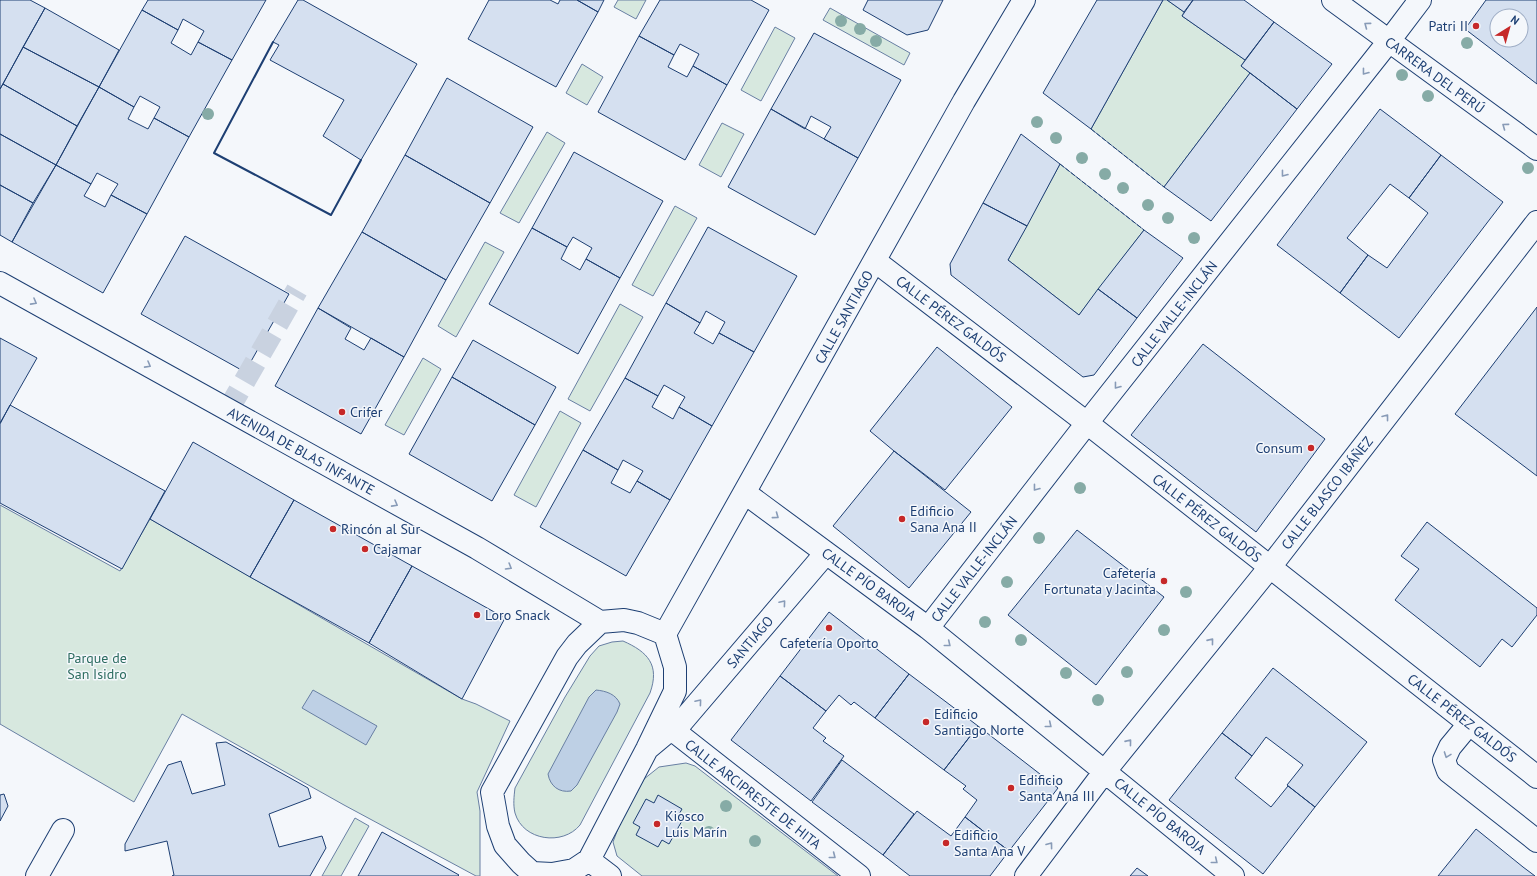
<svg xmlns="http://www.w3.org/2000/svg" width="1537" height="876" font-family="'PT Sans',sans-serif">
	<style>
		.green { fill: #d7e8df; stroke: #687fa3 }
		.water { fill: #bed0e5; stroke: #687fa3 }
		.building { fill: #d5e0f0; stroke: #1d3f73; fill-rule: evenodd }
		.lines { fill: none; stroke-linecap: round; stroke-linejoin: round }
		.minor-tunnel { stroke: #c9d2e0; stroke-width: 22; stroke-dasharray: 22 11; stroke-linecap: butt }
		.minor-casing { stroke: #1d3f73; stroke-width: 24 }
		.minor { stroke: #f4f7fb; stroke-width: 22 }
		.fence { stroke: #1d3f73; stroke-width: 1; stroke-dasharray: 5 2; stroke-linecap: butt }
		.wall { stroke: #1d3f73; stroke-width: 2 }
		.tree { fill: #86aba6 }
		.oneway { stroke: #889bb7 }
		.poi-dot { fill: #c62828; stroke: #f4f7fb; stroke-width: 1.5 }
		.labels { text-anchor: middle; stroke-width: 3; stroke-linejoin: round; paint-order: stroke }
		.poi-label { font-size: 14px; fill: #1d3f73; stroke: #f4f7fb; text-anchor: start }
		.street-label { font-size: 14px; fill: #1d3f73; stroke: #f4f7fb }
		.park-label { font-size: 14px; fill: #2c6c60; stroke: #f4f7fb }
	</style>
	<rect width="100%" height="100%" fill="#f4f7fb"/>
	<path class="green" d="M618,0h28l-10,19 -22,-12z
		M1163,0h4l17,12 -2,4 63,44 -4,6 9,7 -86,114 -73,-58z
		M830,8l80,45 -6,12 -81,-45z
		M775,27l20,11 -34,63 -20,-11z
		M582,64l21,13 -16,28 -21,-12z
		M722,123l22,11 -23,43 -22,-12z
		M547,132l18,11 -46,80 -19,-10z
		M1060,164l84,66 -65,85 -71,-55z
		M675,206l22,12 -44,78 -21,-11z
		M485,242l19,10 -48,85 -18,-11z
		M620,304l23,13 -53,94 -22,-12z
		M423,358l18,11 -37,66 -19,-10z
		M560,411l21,12 -45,84 -22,-12z
		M0,505l120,66 30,-52 312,180 14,5 34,17 -33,71 3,19v65h-4l-132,-71 -162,-91 -48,88 -134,-78z
		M623,641c25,11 37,24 27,52l-70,132c-17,21 -57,16 -65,-12 -2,-8 -1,-17 0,-25l50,-91 25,-41 9,-10 13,-4z
		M686,763l9,3 143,110h-196l-25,-20 -4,-14 6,-16 25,-47 15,-12z
		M355,818l14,8 -28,50h-19z"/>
	<path class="water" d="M313,690l64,36 -11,19 -64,-37z
		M596,690c10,1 20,4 24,14l-3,8 -40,73 -6,6c-12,2 -21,-5 -23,-17l41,-77z"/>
	<path class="building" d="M0,0h30l15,8 -45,81z
		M148,0h118l-34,60 -34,-18 6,-11 -21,-12 -5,11 -36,-20z
		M298,0h5l114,64 -56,96 -38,-24 21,-36 -74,-40 9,-15 -6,-3z
		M489,0h61l8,4 2,-4h17l21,12 -42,75 -88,-48z
		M577,0h27l-6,12z
		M660,0h91l18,10 -42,75 -34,-19 6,-12 -19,-10 -6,11 -35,-19z
		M868,0h75l-15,30 -21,5 -44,-25z
		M1097,0h66l-72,129 -48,-36z
		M1167,0h26l-9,12z
		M1193,0h51l30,22 -29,38 -63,-44z
		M1486,0h51v84l-72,-55zM1497,16h24v24h-24z
		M45,8l74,42 -20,37 -76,-40z
		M142,10l36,20 -7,13 20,12 7,-13 34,18 -43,77 -35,-19 6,-11 -20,-11 -6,11 -35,-20z
		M1274,22l58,42 -35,45 -56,-43z
		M814,33l87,47 -43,78 -34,-19 7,-12 -20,-11 -6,13 -34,-20z
		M639,36l35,19 -6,12 19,10 6,-11 34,19 -42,75 -87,-48z
		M23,47l76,40 -22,39 -74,-42z
		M1250,73l47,36 -86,112 -47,-34z
		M447,78l86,49 -43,76 -85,-48z
		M3,84l74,42 -21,39 -56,-31v-45z
		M99,87l35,20 -6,12 20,10 6,-11 35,19 -42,77 -36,-19 7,-11 -21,-11 -6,11 -35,-19z
		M771,109l87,49 -43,77 -87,-48z
		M1380,109l61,46 -32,43 -19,-14 -43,54 21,17 -28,38 -63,-48z
		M0,134l56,31 -23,38 -33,-18z
		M1021,134l39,30 -33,62 -44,-23z
		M574,152l89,49 -43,77 -34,-19 6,-11 -19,-11 -6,10 -35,-19z
		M405,155l85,48 -44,77 -84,-48z
		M1441,155l62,47 -104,136 -59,-45 28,-38 19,13 41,-55 -19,-15z
		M56,165l35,19 -7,12 21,11 6,-12 36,19 -44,79 -91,-51z
		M0,185l33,18 -21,39 -12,-7z
		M983,203l44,23 -19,34 71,55 19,-26 39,29 -43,57 -11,2 -132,-102 -1,-11z
		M708,227l89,49 -43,76 -35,-19 6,-11 -19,-11 -6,12 -34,-20z
		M532,228l35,19 -6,12 19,11 6,-11 34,19 -42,76 -89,-50z
		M1144,230l39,28 -46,60 -39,-29z
		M362,232l84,48 -42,77 -86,-49z
		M185,236l104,58 -44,78 -104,-58z
		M666,303l34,20 -6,10 19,11 6,-11 35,19 -42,74 -33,-19 6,-10 -21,-12 -6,11 -33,-18z
		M1537,307v169l-82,-62z
		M318,308l33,20 -6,11 19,11 7,-12 33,19 -43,77 -86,-48z
		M0,338l37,20 -37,65z
		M473,340l83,47 -21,38 -83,-48z
		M1203,344l122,95 -69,93 -125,-97z
		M937,347l75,60 -67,83 -51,-39 -24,-20z
		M452,377l83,48 -43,76 -83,-47z
		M625,378l33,18 -6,11 21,12 6,-12 33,19 -42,74 -33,-19 6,-10 -20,-11 -5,10 -35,-20z
		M10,405l155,86 -43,78 -122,-66v-79z
		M193,442l101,58 -44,77 -100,-58z
		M583,450l35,20 -7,13 19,10 7,-12 33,19 -44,76 -86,-49z
		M894,451l77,61 -62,76 -76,-62z
		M294,500l118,66 -43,77 -119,-66z
		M1427,522l110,86v7l-25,32 -10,-8 -22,28 -85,-67 24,-31 -18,-13z
		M1077,530l87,67 -68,88 -88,-70z
		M412,566l93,52 -43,81 -93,-56z
		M829,612l80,62 -34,44 -21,-16 -3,3 -12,-10 -13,16 -46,-35z
		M1273,668l94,74 -52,65 -28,-22 16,-20 -37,-28 -14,19 -30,-23z
		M909,674l69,52 -34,44 -69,-52z
		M780,676l46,35 -13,17 13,10 -3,3 21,15 -33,45 -80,-61z
		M978,726l80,62 -49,63 -44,-34 12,-17 -14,-11 3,-3 -22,-16z
		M1222,733l30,23 -17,22 36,29 17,-21 27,21 -52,67 -94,-74z
		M226,742l82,46 3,10 -42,16 10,33 43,-11 4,12 -16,28h-138l2,-1 -7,-34 -42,10v-7l43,-79 13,-4 11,33 33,-9 -9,-42z
		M842,760l72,54 -31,41 -71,-53z
		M4,794l4,12 -8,15v-26z
		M658,795l24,14 -4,7 5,3 -14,25 -7,-4 -4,7 -22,-12 4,-8 -7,-4 13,-24 8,4z
		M917,811l34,25 14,-19 44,34 -19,25h-80l-27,-21z
		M1476,829l47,38 12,9h-97z
		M382,832l77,43 -1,1h-100z
		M1137,868l11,8h-18z"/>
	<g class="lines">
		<path class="minor-tunnel" d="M228,410l69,-120"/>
		<defs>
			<path id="minor" d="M1333,0l204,149
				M875,261l212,162 450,354
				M0,283l477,265 123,74
				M745,493l183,135 305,248
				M624,620l14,3 27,11 10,33v24l-28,58 -58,111 -15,10 -22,4 -20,-1 -11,-10 -16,-18 -7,-19 -6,-34 75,-135 10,-13 23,-22z
				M928,628l159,-205 302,-382 31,-41
				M665,634l299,-533 60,-101
				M1469,724l-19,23 -6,13 4,11 89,70
				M674,731l152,-178
				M648,748l18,-15 8,-2 185,145
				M589,860l21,16
				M37,876l26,-46
				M1026,876l79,-105 165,-204 267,-345"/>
		</defs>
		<use href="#minor" class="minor-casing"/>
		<use href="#minor" class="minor"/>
		<path class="fence" d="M1091,129l73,58
			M1060,164l84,66"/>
		<path class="wall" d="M273,42l-59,111 117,62 30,-55"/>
	</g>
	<g class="tree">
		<circle cx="841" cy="21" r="6"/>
		<circle cx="860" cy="29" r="6"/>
		<circle cx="876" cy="41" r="6"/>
		<circle cx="1467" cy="43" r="6"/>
		<circle cx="1402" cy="75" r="6"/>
		<circle cx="1428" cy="96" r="6"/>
		<circle cx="208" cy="114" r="6"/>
		<circle cx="1037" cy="122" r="6"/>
		<circle cx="1056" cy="138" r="6"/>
		<circle cx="1082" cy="158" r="6"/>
		<circle cx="1528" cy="168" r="6"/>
		<circle cx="1105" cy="174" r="6"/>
		<circle cx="1123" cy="188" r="6"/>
		<circle cx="1148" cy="205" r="6"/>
		<circle cx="1168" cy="218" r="6"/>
		<circle cx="1194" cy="238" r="6"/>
		<circle cx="1080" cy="488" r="6"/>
		<circle cx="1039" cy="538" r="6"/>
		<circle cx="1007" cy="582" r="6"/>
		<circle cx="1186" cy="592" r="6"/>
		<circle cx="985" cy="622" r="6"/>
		<circle cx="1164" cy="630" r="6"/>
		<circle cx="1021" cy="640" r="6"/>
		<circle cx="1127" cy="672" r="6"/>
		<circle cx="1066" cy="673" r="6"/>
		<circle cx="1098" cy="700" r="6"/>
		<circle cx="726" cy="806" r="6"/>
		<circle cx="709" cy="832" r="6"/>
		<circle cx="755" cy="841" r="6"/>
	</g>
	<defs><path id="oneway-chevron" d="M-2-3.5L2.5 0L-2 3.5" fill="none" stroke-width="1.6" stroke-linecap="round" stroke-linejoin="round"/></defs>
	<g class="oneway">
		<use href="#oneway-chevron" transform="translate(1367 25) rotate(-143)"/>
		<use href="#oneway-chevron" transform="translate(1365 72) rotate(128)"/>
		<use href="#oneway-chevron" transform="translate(1505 126) rotate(-144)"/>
		<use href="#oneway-chevron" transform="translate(1284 174) rotate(128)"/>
		<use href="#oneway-chevron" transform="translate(34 302) rotate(29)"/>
		<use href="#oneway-chevron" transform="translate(148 365) rotate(29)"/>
		<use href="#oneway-chevron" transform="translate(1117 386) rotate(128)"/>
		<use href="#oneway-chevron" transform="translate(1386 417) rotate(-52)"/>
		<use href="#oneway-chevron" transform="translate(1036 488) rotate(128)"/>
		<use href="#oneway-chevron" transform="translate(395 504) rotate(29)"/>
		<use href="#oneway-chevron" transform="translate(776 516) rotate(36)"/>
		<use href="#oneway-chevron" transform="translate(509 567) rotate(31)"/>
		<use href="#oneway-chevron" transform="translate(783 603) rotate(-50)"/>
		<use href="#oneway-chevron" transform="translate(1211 641) rotate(-51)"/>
		<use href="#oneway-chevron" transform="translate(948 644) rotate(39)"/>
		<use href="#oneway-chevron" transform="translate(699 702) rotate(-50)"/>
		<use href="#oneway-chevron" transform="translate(1049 725) rotate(39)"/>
		<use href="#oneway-chevron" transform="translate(1129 742) rotate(-51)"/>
		<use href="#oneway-chevron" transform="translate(1447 755) rotate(110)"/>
		<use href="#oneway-chevron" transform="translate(1050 845) rotate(-53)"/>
		<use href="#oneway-chevron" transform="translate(833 856) rotate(38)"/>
		<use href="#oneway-chevron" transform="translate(1215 861) rotate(39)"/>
	</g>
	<g class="poi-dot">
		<circle cx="1476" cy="26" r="4"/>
		<circle cx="342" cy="412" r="4"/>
		<circle cx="1311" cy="448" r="4"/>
		<circle cx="902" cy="519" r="4"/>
		<circle cx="333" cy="529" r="4"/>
		<circle cx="365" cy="549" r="4"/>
		<circle cx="1164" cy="581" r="4"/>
		<circle cx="477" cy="615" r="4"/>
		<circle cx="829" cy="628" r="4"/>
		<circle cx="926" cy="722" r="4"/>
		<circle cx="1011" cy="788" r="4"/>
		<circle cx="657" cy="824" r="4"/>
		<circle cx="946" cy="843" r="4"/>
	</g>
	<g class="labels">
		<g class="poi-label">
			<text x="1468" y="31" text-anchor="end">Patri II</text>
			<text x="350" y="417">Crifer</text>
			<text x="1303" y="453" text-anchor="end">Consum</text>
			<text x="910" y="516">Edificio<tspan x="910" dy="16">Sana Ana II</tspan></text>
			<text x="341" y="534">Rincón al Sur</text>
			<text x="373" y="554">Cajamar</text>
			<text x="1156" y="578" text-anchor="end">Cafetería<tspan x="1156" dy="16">Fortunata y Jacinta</tspan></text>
			<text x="485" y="620">Loro Snack</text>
			<text x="829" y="648" text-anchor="middle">Cafetería Oporto</text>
			<text x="934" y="719">Edificio<tspan x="934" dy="16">Santiago Norte</tspan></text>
			<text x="1019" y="785">Edificio<tspan x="1019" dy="16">Santa Ana III</tspan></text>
			<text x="665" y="821">Kiosco<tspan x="665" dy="16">Luis Marín</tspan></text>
			<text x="954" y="840">Edificio<tspan x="954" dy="16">Santa Ana V</tspan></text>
		</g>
		<g class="street-label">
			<text transform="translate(1435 75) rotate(36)" y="5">CARRERA DEL PERÚ</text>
			<text transform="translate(1174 314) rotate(-52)" y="5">CALLE VALLE-INCLÁN</text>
			<text transform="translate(844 317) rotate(-61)" y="5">CALLE SANTIAGO</text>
			<text transform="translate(951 319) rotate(37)" y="5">CALLE PÉREZ GALDÓS</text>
			<text transform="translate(301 451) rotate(29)" y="5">AVENIDA DE BLAS INFANTE</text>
			<text transform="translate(1327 493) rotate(-52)" y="5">CALLE BLASCO IBÁÑEZ</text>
			<text transform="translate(1207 518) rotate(38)" y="5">CALLE PÉREZ GALDÓS</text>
			<text transform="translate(974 569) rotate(-52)" y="5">CALLE VALLE-INCLÁN</text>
			<text transform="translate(869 584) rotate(36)" y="5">CALLE PÍO BAROJA</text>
			<text transform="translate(750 642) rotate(-50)" y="5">SANTIAGO</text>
			<text transform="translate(1462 718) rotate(38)" y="5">CALLE PÉREZ GALDÓS</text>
			<text transform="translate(753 794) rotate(38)" y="5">CALLE ARCIPRESTE DE HITA</text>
			<text transform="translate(1160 816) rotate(39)" y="5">CALLE PÍO BAROJA</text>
		</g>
		<g class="park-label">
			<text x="97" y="663">Parque de<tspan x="97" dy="16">San Isidro</tspan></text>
		</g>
	</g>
	<g transform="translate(1509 28) rotate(37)"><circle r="19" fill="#f4f7fb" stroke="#9eadc5"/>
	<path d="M0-3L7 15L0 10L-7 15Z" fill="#c62828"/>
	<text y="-6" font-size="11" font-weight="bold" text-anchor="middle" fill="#1d3f73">N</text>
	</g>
</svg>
